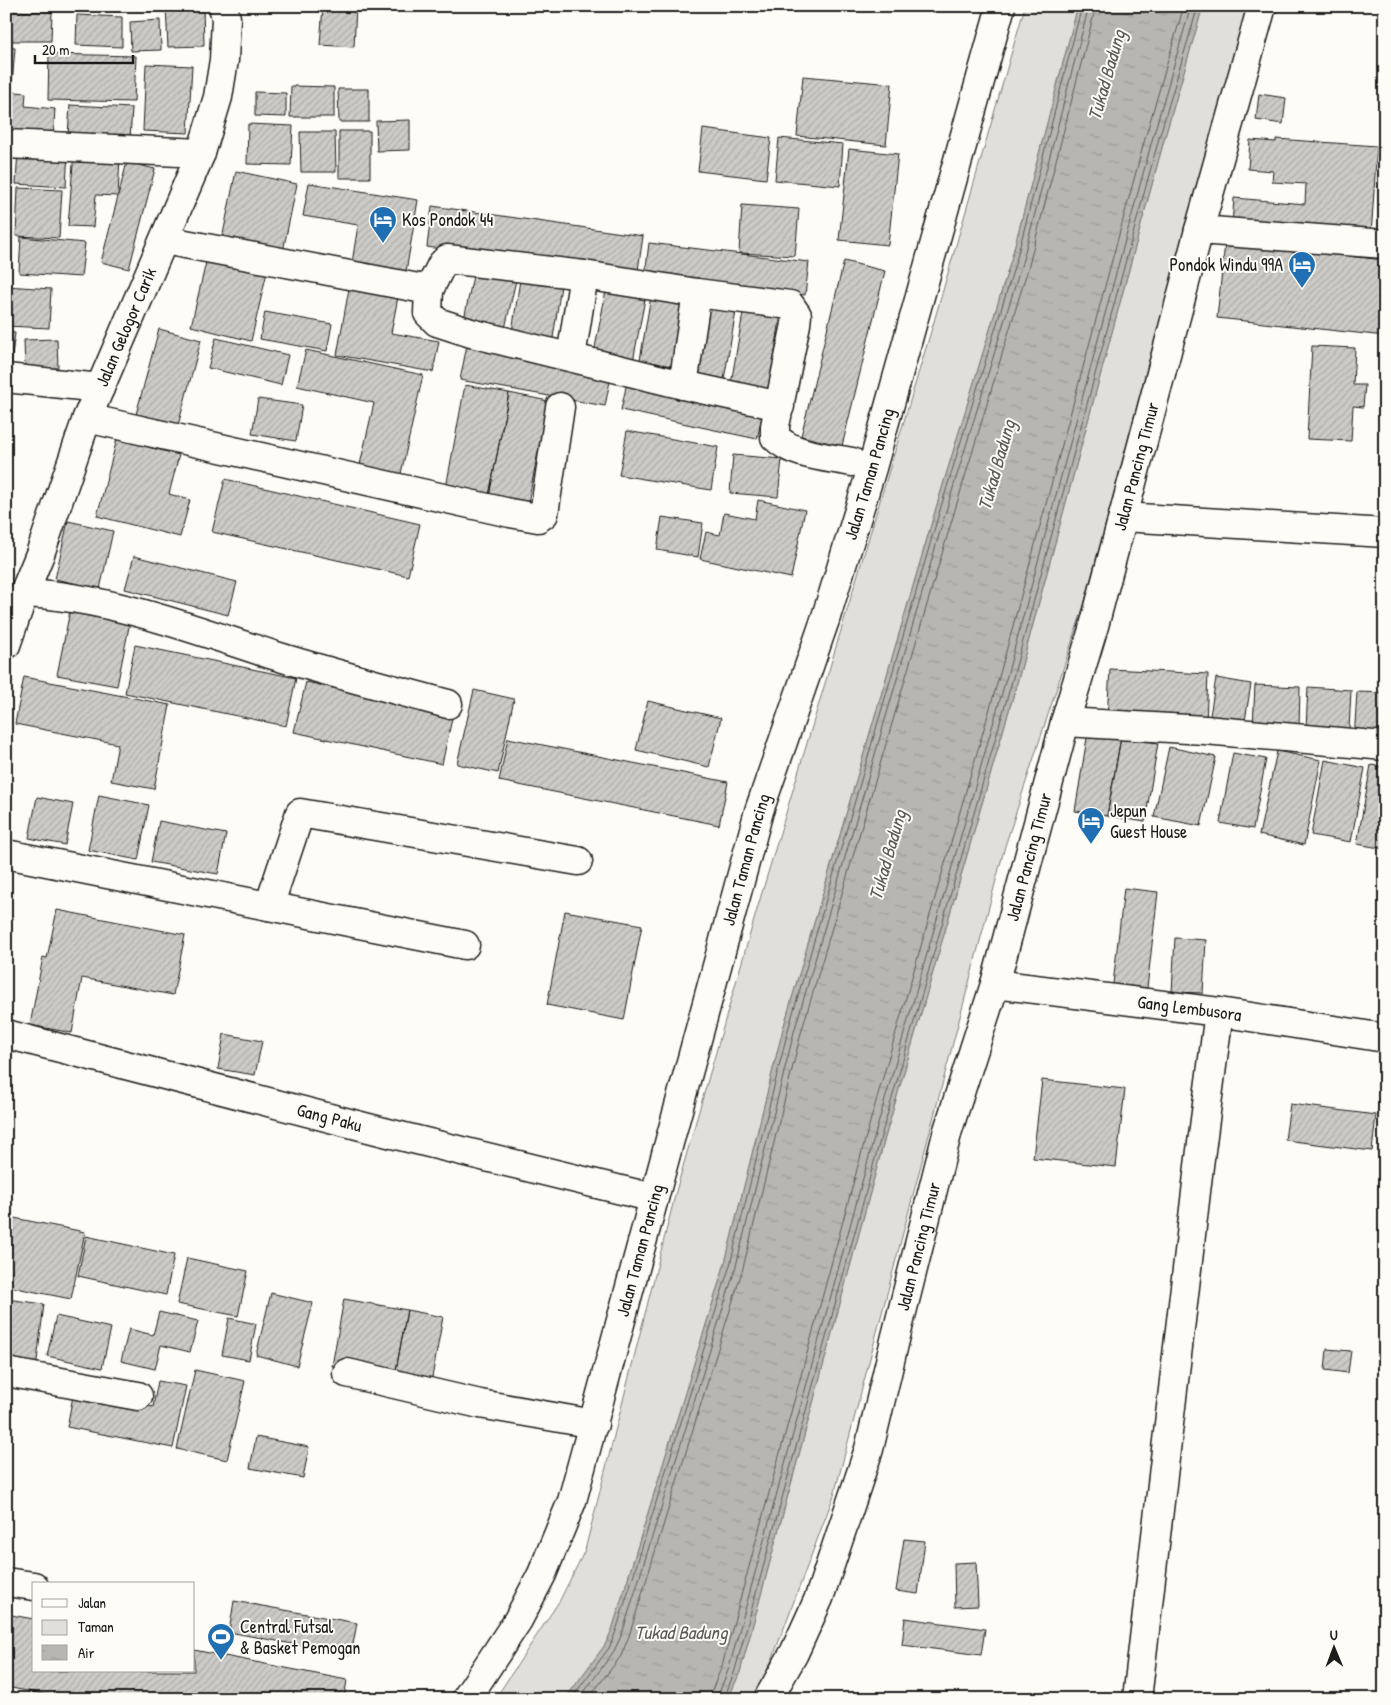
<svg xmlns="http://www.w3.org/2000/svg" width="1391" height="1705" font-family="'Patrick Hand',sans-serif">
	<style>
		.green { fill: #e0dfdb; stroke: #7e7e7c }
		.water { fill: url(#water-ripples); stroke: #797876 }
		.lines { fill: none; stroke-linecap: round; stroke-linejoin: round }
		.shore { stroke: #5a5a58; stroke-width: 1 }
		.building { fill: url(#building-hatch); stroke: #1c1c1c }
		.minor-casing { stroke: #1c1c1c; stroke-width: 31 }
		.minor { stroke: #fdfcf7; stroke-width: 28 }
		.labels { text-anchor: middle; stroke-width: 4; stroke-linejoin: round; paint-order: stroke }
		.poi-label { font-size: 18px; fill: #1c1c1c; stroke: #fdfcf7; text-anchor: start }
		.street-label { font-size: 18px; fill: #1c1c1c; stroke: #fdfcf7 }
		.water-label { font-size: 19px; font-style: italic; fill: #5a5a58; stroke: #fdfcf7 }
	</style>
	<defs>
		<pattern id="water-ripples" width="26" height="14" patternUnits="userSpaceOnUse" patternTransform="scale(1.25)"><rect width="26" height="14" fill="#b7b6b2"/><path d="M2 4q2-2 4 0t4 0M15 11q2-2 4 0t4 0" fill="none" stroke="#9d9c98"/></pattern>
		<pattern id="building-hatch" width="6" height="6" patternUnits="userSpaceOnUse" patternTransform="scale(1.25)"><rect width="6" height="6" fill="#cccbc8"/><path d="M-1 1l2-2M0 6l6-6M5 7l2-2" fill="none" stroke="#afaeab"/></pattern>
	</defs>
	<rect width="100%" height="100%" fill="#fdfcf7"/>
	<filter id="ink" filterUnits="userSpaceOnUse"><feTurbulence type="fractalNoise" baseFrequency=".02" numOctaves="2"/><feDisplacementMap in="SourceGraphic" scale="10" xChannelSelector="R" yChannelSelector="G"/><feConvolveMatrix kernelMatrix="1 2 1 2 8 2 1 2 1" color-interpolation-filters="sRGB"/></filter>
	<g filter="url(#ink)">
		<path class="green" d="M1025,6h53l-67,254 -75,248 -153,521 -58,234 -113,367 -7,15 -40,54h-70l65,-99 25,-50 93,-366 80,-278 177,-588z
			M1203,6h45l-96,343 -68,256 -79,241 -171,649 -61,162 -18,42h-27l12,-27 146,-538 133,-458 145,-536z"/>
		<path class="water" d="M1078,6h125l-39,134 -145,536 -133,458 -146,538 -12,27h-163l40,-54 7,-15 113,-367 58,-234 153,-521 75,-248z"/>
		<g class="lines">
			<path class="shore" d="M571,1699l38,-51 7,-17 114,-366 58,-235 152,-520 76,-249 66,-255
				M579,1699l35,-48 8,-17 114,-368 58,-234 152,-521 76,-248 67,-257
				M588,1699l33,-43 8,-20 114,-368 58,-235 153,-520 75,-248 67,-259
				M710,1699l2,-9 10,-24 146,-537 133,-459 145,-535 38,-129
				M718,1699l1,-6 10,-25 147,-537 132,-459 145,-535 38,-131
				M724,1699l11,-29 147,-537 132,-459 145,-536 39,-132"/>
		</g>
		<path class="building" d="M166,6h37l1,40 -36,1z
			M323,6l33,1 -2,40 -34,-2z
			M6,11l46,1 -1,29h-45z
			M77,15l45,2v30l-46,-2z
			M160,20l1,30 -30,1 -1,-29z
			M6,47l9,1 -3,37 -6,-1z
			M49,54l87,2 -2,46 -86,-2z
			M146,64l46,2 -4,67 -45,-2z
			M803,76l89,8 -6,61 -89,-9z
			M291,86l43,1v30h-44z
			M338,89h31v33h-30z
			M6,91l20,2 -1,13 30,3 -2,30 -47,-3z
			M255,92l31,1v24l-31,-1z
			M1259,94l27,4 -3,26 -27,-4z
			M70,105l62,3 -2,31 -62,-3z
			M410,120v30l-33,1 -1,-30z
			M248,124l45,2 -2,39 -44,-1z
			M703,129l68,9 -5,41 -68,-8z
			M339,131h31v47h-31z
			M300,132h35l1,40h-35z
			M779,138l64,6 -3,42 -65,-6z
			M1276,139l101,7 -6,90 -139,-11 2,-27 71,6 1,-20 -34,-2 1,-11 -25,-2 2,-29 26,2z
			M18,148l50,3 -2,36 -50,-3z
			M849,149l49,5 -10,91 -49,-5z
			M74,152l46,3 -2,41 -22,-1 -3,32 -25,-1z
			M127,162l28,7 -26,100 -28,-7z
			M236,171l61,13 -14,67 -61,-12z
			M309,183l109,17 -12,72 -54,-9 6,-38 -55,-9z
			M18,188l44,2 -3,48 -43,-2z
			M742,205l57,4 -4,47 -56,-3z
			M432,206l211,30 -6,41 -210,-30z
			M21,237l64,6 -4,34 -62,-4z
			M649,243l160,19 -4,33 -160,-19z
			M1225,243l160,17v76l-168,-18z
			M207,258l60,14 -16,69 -60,-15z
			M844,261l41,10 -43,175 -41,-10z
			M474,271l42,9 -12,53 -41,-9z
			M520,280l41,6 -8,52 -41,-6z
			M350,283l49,9 -8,41 48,8 -6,31 -96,-17z
			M6,286l45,3 -2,39 -43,-2z
			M606,291l39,8 -12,62 -39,-8z
			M651,296l33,6 -12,64 -32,-6z
			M701,299l36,7 -14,79 -36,-7z
			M744,307l37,6 -12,77 -38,-6z
			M265,312l67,12 -5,27 -67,-12z
			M159,329l42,11 -24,89 -42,-11z
			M6,332l9,1 -5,37 -4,-1z
			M216,338l72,17 -7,30 -73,-17z
			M57,339l1,29 -33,2 -1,-30z
			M467,345l145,26 -7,35 -145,-26z
			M1312,346l43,2 -2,37h12l-2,22 -10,-1 -2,35 -44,-2z
			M306,350l117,25 -23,103 -41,-9 15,-66 -77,-17z
			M628,378l136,30 -7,31 -136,-29z
			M465,385l44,8 -21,108 -43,-8z
			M509,393l39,8 -21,107 -39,-7z
			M258,399l44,6 -6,36 -44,-7z
			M627,431l91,16 -7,43 -92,-15z
			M117,439l62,16 -10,39 21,6 -10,37 -83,-21z
			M733,455l49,4 -4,38 -48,-4z
			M225,479l195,45 -12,52 -196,-44z
			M758,500l47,10 -14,68 -91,-19 6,-27 14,3 4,-22 31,6z
			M662,517l41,6 -5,34 -41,-7z
			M68,521l45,10 -13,58 -45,-10z
			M134,556l103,26 -9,33 -103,-26z
			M71,606l60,11 -14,69 -60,-11z
			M135,645l161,33 -10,48 -161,-33z
			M1110,669l98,5 -2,50 -99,-6z
			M24,677l146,28 -16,84 -43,-8 7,-37 -103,-20z
			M1216,678l35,6 -7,43 -35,-5z
			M306,682l147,32 -11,50 -148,-32z
			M1255,685l45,2 -1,41 -46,-1z
			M1308,687l43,3 -2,40 -43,-2z
			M474,690l40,9 -16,74 -41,-9z
			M1357,692l28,1v49l-31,-2z
			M648,701l73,17 -12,49 -73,-17z
			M1088,732l33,5 -14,79 -32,-5z
			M1121,737l37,6 -13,79 -38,-6z
			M508,738l220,44 -9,43 -220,-44z
			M1169,747l47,10 -15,69 -47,-9z
			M1277,751l44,9 -17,85 -45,-10z
			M1233,753l33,6 -13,70 -33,-6z
			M1325,760l40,8 -14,74 -40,-7z
			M1371,765l14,2v82l-28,-5z
			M99,795l50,10 -11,55 -50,-10z
			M37,797l36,7 -8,41 -36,-7z
			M159,821l67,13 -8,40 -67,-12z
			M1124,888l34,4 -11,96 -34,-4z
			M57,910l128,25 -12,60 -91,-17 -10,55 -42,-8 13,-68 4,1z
			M565,911l77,14 -18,95 -77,-15z
			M1175,938l31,2 -3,53 -31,-1z
			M224,1034l38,7 -7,34 -37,-6z
			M1042,1080l83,9 -9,78 -83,-9z
			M1290,1104l86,11 -4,36 -87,-11z
			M9,1217l76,15 -14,67 -65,-13v-57z
			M86,1236l88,19 -8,40 -88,-19z
			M187,1258l61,13 -10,45 -61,-12z
			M271,1293l42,10 -16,63 -41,-11z
			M6,1299l38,5 -8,65 -30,-4z
			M344,1299l63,11 -12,66 -63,-10z
			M407,1310l36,7 -12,66 -36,-7z
			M159,1312l39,9 -8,31 -29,-7 -6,24 -34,-8 8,-32 24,6z
			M56,1316l55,12 -9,40 -55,-12z
			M229,1318l27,6 -7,36 -27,-5z
			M1327,1349l24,2 -3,22 -23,-3z
			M195,1370l50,11 -18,79 -50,-11z
			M158,1381l28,5 -13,62 -106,-21 7,-36 79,16z
			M256,1437l53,10 -6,31 -53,-10z
			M904,1539l21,2 -7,53 -22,-3z
			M976,1562l2,44 -23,1 -1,-44z
			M234,1601l123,22 -6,32 -122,-23z
			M11,1615l23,4v52h160v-21l153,30 -3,19h-275l-63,-12v-46z
			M905,1618l80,11 -4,26 -79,-10z"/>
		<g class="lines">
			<defs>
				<g id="minor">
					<path d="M6,144l195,9"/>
					<path d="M1199,230l186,14"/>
					<path d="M164,240l265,50 13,-26 5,-5 9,1 128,15 113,18 93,12 7,10 -1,9 -21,102v11c19,19 52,20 77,25"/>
					<path d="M429,290l-1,23 9,9 34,11 212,52 97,21"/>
					<path d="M571,357l13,-82"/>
					<path d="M6,378l94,10"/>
					<path d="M683,385l14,-92"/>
					<path d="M87,418l423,95 28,5 6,-4 16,-107"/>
					<path d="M1123,517l262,16"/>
					<path d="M24,593c86,4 168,36 249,62 58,18 116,33 175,49"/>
					<path id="s1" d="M6,645l18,-52 16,-39 47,-136 114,-265 17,-56 6,-37 2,-42 -3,-12"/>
					<path d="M1065,722l140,8 180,16"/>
					<path d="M6,854l459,91"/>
					<path d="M269,906l31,-93 278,48"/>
					<path id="s2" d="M995,984l224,28 166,26"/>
					<path id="s3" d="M6,1034l378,98 270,66"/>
					<path d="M6,1372l132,24"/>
					<path d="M347,1373l133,31 114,20"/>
					<path d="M6,1582l28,4"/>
					<path id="s4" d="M466,1699l52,-79 24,-46 30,-73 187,-690 66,-191 47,-152 129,-462"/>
					<path id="s5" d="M768,1699l26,-46 25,-55 50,-149 26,-109 53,-210 47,-146 70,-262 29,-96 105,-396 63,-224"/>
					<path d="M1137,1699l62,-533 20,-154"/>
				</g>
			</defs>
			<use href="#minor" class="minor-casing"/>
			<use href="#minor" class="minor"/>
		</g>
	</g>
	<defs>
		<symbol id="hotel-pin" viewBox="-11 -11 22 30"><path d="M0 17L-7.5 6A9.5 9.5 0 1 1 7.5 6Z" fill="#1f6fb2" stroke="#fdfcf7"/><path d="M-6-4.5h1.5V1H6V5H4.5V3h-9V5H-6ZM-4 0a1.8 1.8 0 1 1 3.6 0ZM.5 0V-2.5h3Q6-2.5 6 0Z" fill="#fff"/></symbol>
		<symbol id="stadium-pin" viewBox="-11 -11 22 30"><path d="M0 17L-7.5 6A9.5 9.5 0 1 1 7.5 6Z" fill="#1f6fb2" stroke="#fdfcf7"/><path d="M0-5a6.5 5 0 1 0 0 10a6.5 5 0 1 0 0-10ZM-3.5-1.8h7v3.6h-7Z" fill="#fff"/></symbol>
	</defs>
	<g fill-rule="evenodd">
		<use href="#hotel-pin" x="367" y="204" width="32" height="43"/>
		<use href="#hotel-pin" x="1286" y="249" width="32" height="43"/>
		<use href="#hotel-pin" x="1075" y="805" width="32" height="43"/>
		<use href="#stadium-pin" x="205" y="1621" width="32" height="43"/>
	</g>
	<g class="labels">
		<g class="poi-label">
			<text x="402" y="226">Kos Pondok 44</text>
			<text x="1283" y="271" text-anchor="end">Pondok Windu 99A</text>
			<text x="1110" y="817">Jepun<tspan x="1110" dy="21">Guest House</tspan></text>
			<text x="240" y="1633">Central Futsal<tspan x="240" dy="21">&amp; Basket Pemogan</tspan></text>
		</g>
		<g class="street-label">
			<text dy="6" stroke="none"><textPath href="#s1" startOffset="340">Jalan Gelogor Carik</textPath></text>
			<text dy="6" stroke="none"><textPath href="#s5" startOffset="1289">Jalan Pancing Timur</textPath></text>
			<text dy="6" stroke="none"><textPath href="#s4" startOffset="1295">Jalan Taman Pancing</textPath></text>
			<text dy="6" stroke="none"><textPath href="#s5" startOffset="884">Jalan Pancing Timur</textPath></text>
			<text dy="6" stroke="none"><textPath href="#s4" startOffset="890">Jalan Taman Pancing</textPath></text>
			<text dy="6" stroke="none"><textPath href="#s2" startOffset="196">Gang Lembusora</textPath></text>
			<text dy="6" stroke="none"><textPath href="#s3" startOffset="334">Gang Paku</textPath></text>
			<text dy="6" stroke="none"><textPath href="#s5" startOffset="479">Jalan Pancing Timur</textPath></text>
			<text dy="6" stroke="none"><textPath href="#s4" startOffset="485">Jalan Taman Pancing</textPath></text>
		</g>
		<g class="water-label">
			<text transform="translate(1106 75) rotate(-74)" y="7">Tukad Badung</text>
			<text transform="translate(996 465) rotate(-74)" y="7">Tukad Badung</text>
			<text transform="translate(887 855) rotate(-74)" y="7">Tukad Badung</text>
			<text x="681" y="1639">Tukad Badung</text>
		</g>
	</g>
	<rect width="1391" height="1705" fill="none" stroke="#fdfcf7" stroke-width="25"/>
	<rect x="12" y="12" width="1366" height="1680" fill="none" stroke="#1c1c1c" stroke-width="2" filter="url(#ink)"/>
	<rect x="32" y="1582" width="162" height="90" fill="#fdfcf7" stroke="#a3a29f"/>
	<rect x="42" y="1599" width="25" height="8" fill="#fdfcf7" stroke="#a3a29f"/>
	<text x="78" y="1608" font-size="15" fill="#1c1c1c">Jalan</text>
	<rect x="42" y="1620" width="25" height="15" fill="#e0dfdb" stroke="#a3a29f"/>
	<text x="78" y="1632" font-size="15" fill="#1c1c1c">Taman</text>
	<rect x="42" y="1645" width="25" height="15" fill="url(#water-ripples)" stroke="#a3a29f"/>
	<text x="78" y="1658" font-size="15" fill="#1c1c1c">Air</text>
	<g transform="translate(1334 1648) rotate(359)" stroke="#fdfcf7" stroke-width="4" paint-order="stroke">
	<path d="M0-4L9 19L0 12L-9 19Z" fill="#1c1c1c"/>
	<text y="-8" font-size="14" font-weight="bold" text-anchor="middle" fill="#1c1c1c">U</text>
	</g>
	<path d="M35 55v8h98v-8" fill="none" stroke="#1c1c1c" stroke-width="2.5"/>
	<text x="42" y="55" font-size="15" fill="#1c1c1c" stroke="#fdfcf7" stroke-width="4" paint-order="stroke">20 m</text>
</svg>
